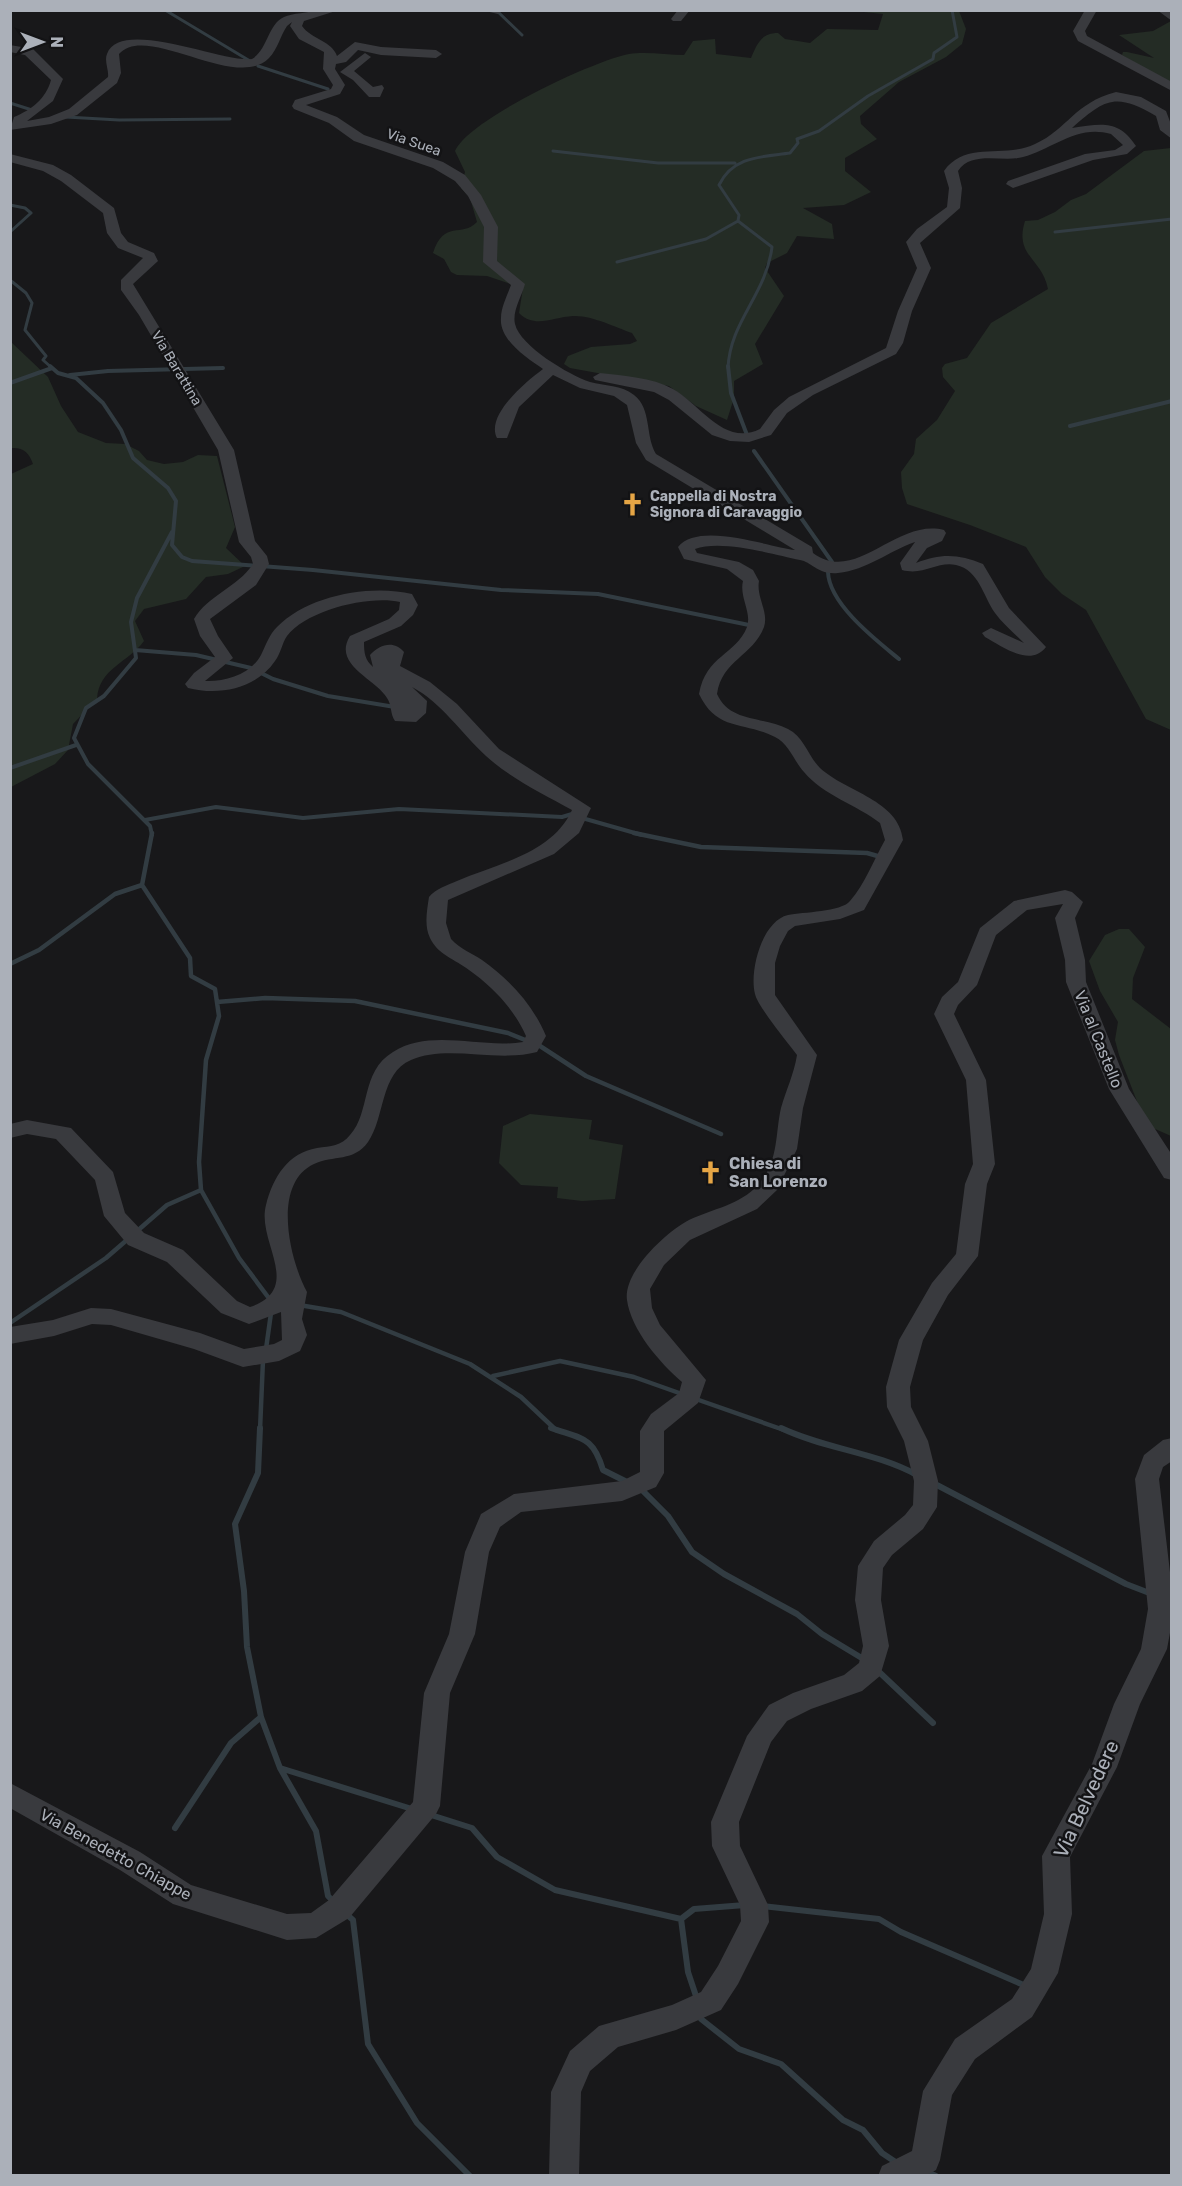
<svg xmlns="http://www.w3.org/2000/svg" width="1182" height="2186" font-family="Rubik,sans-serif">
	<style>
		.green { fill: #242c25 }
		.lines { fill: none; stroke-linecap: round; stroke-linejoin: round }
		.stream-far3 { stroke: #323c42; stroke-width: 3 }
		.stream-far2 { stroke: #323c42; stroke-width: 4 }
		.stream-far1 { stroke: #323c42; stroke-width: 4.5 }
		.stream { stroke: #323c42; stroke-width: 6 }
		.minor { fill: #393a3e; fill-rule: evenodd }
		.labels { text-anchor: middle; stroke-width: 5; stroke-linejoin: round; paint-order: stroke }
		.far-street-label { font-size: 14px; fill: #abb0b9; stroke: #131315 }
		.far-poi-label { font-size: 14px; font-weight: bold; fill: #abb0b9; stroke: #131315; text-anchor: start }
		.street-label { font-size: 16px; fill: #abb0b9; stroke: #131315 }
		.poi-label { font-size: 16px; font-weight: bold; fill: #abb0b9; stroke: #131315; text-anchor: start }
		.near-street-label { font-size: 20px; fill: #abb0b9; stroke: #131315 }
	</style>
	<rect width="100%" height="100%" fill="#18181a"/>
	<path class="green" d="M854,11h105l7,18 -4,15 -16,13 -47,25 -39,34 1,8 16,15 -32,19v13l26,21 -27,13 -41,3 29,16 2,15 -37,-3 -10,17 -20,10 -2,5 19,28 -29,48 8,20 -29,17v17l-7,22 -31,-14 -27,-20 -99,-18 -6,-4 4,-8 23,-9 39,-3 7,-3 -5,-8c-17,-6 -41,-18 -59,-17 -20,1 -38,13 -54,-3l4,-25 -36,-12 -30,-1 -6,-3 -7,-13 -11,-6c11,-34 29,-15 44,-31l-7,-24 -9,-10 4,-16 -10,-21c14,-32 138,-90 174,-97 17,-3 38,1 55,1l9,-14 22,-2 1,15 35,4c6,-14 10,-25 27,-25l7,6 25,4 17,-14 51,1 5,-16z
		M1171,21v63l-49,-29 1,-3h4l27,6 -35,-23 34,-4z
		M1171,148v582l-25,-11 -60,-109 -24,-16 -17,-17 -19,-30 -56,-22 -63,-21 -5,-16 -1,-16 13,-18 2,-15 21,-19 18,-29 -12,-14 -1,-9 3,-4 22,-6 24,-35 57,-34c-6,-31 -34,-33 -23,-68l13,-1 17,-8 16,-12 15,-6 58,-43z
		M10,341l38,36 13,29 17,26 28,11 19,1 14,7 8,9 17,4 19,-2 15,-7 19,1 18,71 -9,21 19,18 -17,8 -22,3 -20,22 -42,10 -9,12 9,20c-16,22 -45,27 -47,58l-24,25 -5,26 -13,14 -44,23v-313l22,-10c-4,-12 -10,-17 -22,-16z
		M1119,929h10l16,18 -12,31 -1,21 39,30v107l-18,-8 -13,-19 -21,-54 -4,-15 3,-18 -18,-31 -11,-30 16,-26z
		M530,1114l62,6 -3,19 34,6 -8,54 -33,2 -25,-3 1,-11 -37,-2 -22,-22 4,-37z"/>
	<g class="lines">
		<path class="stream-far3" d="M165,10l85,51
			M496,10l26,25
			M258,66l70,23
			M10,103l22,7
			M66,117l53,3 111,-1
			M553,151l105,12h77
			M10,205l15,3 6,5 -21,19
			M1055,232l117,-13
			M617,262l89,-23 32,-18
			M10,280l16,13 6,10 -7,27 21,26 -3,4 9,8
			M728,368c2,-47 38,-73 44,-121l-34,-26 1,-6 -20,-30c14,-29 42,-28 71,-32l8,-10 -1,-4 22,-8 49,-35 65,-37 1,-6 23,-16 -5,-27"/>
		<path class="stream-far2" d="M50,366l8,7 18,5 27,25 18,27 12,28 35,30 8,13 -4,44 10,12 10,4 121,9 188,20 97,4 151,31
			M728,366l3,27 16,42
			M70,375l38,-4 115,-3
			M10,383l42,-15
			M1070,426l102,-25
			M754,451l78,111
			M828,572c1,32 48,68 71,87
			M135,650l61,5 55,13 22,11 55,17 67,11
			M10,768l66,-23
			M582,818l60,17
			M145,820l71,-13 87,11 96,-9 163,8 10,-3
			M152,835l-2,-9 -62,-62 -14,-26 12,-30 18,-12 32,-38 -5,-36 6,-24 35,-66"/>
		<path class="stream-far1" d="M152,833l-10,52 48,73 1,18 24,13 4,27 -13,44 -7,102 2,28 38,68 32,43
			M634,833l67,14 166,6 14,4
			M10,964l29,-14 76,-56 27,-9
			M217,1002l48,-4 90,3 153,32 32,13 46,30 135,58
			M136,1232l31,-27 34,-15
			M299,1305l42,7 129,52 51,33 35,33
			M10,1323l96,-65 22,-19
			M266,1349l5,-36
			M493,1376l67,-15 74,16 48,17
			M693,1398l91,32
			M260,1430l3,-70"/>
		<path class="stream" d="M260,1428l-2,45 -23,51 9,67 3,56 14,70 19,51 36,63 12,65 5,5
			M551,1428c31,11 42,8 52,42l26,13
			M781,1428c44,21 94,24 136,47
			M935,1484l191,100 26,10
			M642,1490l26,26 24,36 32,22 73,40 25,20 43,26
			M876,1669l57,54
			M280,1768l132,41
			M431,1815l41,13 25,29 58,33 126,29 13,-10 51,-4
			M175,1828l56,-85 30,-26
			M762,1906l117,13 22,13 125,54
			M345,1913l8,7 15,124 49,79 53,53
			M681,1919l7,53 9,27
			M700,2013l1,6 38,30 42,15 62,56 20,10 19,23 15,10
			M925,2171l11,5"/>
		<path class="minor" d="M318,10h21l-35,11 -2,5c9,13 30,15 35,30l18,-14 26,5 55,3 6,4 -6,4 -55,-3 -23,-5 -12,12 -10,2 -1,5 10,16 -5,9 -34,11 31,12 27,18 79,27 22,13 16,20 17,32 -1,34 28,23c-3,12 -13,27 -10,40 5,22 54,51 75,58 14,4 32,3 44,13 18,14 11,41 22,59l156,93 1,6c43,32 83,-35 131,-23l2,3 -4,8 -15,7 -11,15c25,-10 43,-9 67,1l26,44 37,39c-16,21 -44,-1 -61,-10l-3,-4 9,-5 33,15c-9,-9 -21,-19 -29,-30 -12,-17 -16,-43 -39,-48 -19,-4 -32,11 -54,5l-2,-7 15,-21c-26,9 -48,28 -77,31 -20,2 -26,-11 -38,-13 -28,-6 -79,-21 -105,-11l2,4 42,9 14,8 6,11c-3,16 10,31 5,46 -11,29 -42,33 -47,67 13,29 46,22 71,35 16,8 20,27 32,39 26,24 79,32 83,72l-39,70 -24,9 -45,7 -7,5 -8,15 -5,17v32l42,60 -14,53 -6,41 -20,41 -20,19 -67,31 -26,25 -14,24 2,19 8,17 46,55 -8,23 -34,28v42l-8,14 -34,14 -101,11 -21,15 -11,25 -14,82 -25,59 -10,113 -4,8 -87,104 -33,20 -29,2 -114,-36 -53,-34 -110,-62v-25l130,69 51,33 96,29 24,-1 18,-13 84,-98 11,-109 25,-59 16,-82 16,-38 33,-20 108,-13 18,-9v-41l11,-17 28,-21 3,-11c-22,-19 -51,-52 -55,-82 -4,-28 39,-68 62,-80 23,-11 51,-15 69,-35 21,-23 17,-51 23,-77 5,-18 13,-34 16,-53 -9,-12 -39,-48 -42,-61 -6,-23 7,-73 33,-79 15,-3 53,-3 62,-14 15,-17 24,-42 35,-61l-5,-17c-23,-18 -57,-28 -76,-51 -10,-11 -15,-28 -29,-35 -31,-16 -58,-5 -76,-43 7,-39 37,-39 48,-67 5,-15 -8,-30 -4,-46l-16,-12 -43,-10 -6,-12c21,-26 90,0 117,3l-149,-90 -10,-17 -9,-38 -13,-9 -34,-8 -27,-13 -34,32 -12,31h-10c-12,-23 30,-57 46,-69 -16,-11 -44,-29 -42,-51 0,-11 6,-22 10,-33l-28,-23 1,-35 -16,-31 -13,-15 -22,-13 -79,-27 -25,-18 -35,-14 -2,-3 3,-6 36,-11 2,-4 -10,-16 1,-17 -25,-13 -9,-13 2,-4 -5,4c-7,10 -9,23 -18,32 -32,34 -123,-36 -150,-4l2,19 -4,10 -40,32 -26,9 -41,6 4,-13c17,-7 32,-18 37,-37l-26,-25 -15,-3v-7l23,4 30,30 -10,22 -26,20 22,-4 20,-8 39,-32c1,-7 -4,-16 -1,-23 13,-37 116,9 145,5 16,-10 16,-35 32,-42 8,-4 25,-4 34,-7z
			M481,10h22l-5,4z
			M678,10h12l-9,11h-8l-2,-2z
			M1085,10h12l-12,21 2,5 85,46v9l-94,-50 -5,-10z
			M1157,10h13l2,11z
			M365,53l6,4 -17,14 19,16 9,-2 2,3 -4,9h-11l-16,-17 -13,-8z
			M1116,92l25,5 25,14 6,16v12l-12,-9 -4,-14c-40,-23 -50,-18 -84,12 29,-4 46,-9 64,18l-9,8 -34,6 -80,28 -7,-4 2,-3 77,-27 30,-4 8,-5 -12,-11c-34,-10 -58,15 -88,23 -20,6 -51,-7 -65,14l4,17 -2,20 -40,35 11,25 -19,43 -9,32 -7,11 -83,41 -26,18 -16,22 -22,7 -19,-1 -18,-6 -43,-35 -15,-8 -59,-12 -2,-3 7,-4c24,3 51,4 73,16 27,15 51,58 87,40l14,-19 15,-13 97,-49 12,-37 19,-43 -11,-26 11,-13 30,-22 2,-19 -5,-17c22,-31 61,-12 91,-27 33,-15 39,-41 81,-52z
			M10,154l43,11 18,10 43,33 7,25 7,9 26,11 4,8 -25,23 101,166 21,91 12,15 2,8 -13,21 -46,34 8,17 15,22 -28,23c20,1 46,-7 56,-26 5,-10 8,-20 16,-28 31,-32 94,-43 135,-33l6,11 -5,10 -12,11 -37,16c0,11 1,18 9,25l-3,-12c10,-11 24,-15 34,-3l-4,14 30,16 27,22 42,45 92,59 -12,25 -25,21 -106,46 -2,23 5,16c9,10 21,14 31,21 28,20 51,45 64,76l-9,16c-40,11 -90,-8 -126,8 -31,13 -26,58 -43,82 -14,20 -35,13 -54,22 -43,20 -24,97 -7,128l-5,27 5,16 -7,16 -21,10 -36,6 -49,-18 -83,-24 -19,-1 -38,12 -44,8v-17l43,-7 38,-12 20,1 89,24 44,16 30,-5 8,-4 -1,-28 -32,12 -28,-11 -54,-51 -39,-17 -24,-29 -9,-36 -39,-41 -29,-5 -17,4v-14l17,-4 44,8 42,44 12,41 19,20 39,17 54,51 13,6c55,-19 6,-65 16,-102 7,-28 22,-52 51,-57 14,-2 24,-2 33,-13 21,-23 10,-63 43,-83 38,-24 88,-3 130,-10l3,-6c-12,-27 -33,-49 -57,-66 -14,-11 -31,-15 -39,-32 -6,-12 -3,-28 -1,-41 6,-8 19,-12 28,-16 41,-18 95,-27 115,-71 -29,-16 -62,-32 -86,-54 -25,-23 -44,-53 -74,-69l15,14 -1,12 -10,9 -21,-1c-5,-7 -3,-16 -8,-23 -11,-19 -55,-33 -37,-62l39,-17 10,-9 1,-8c-31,-7 -93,8 -113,34 -5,7 -6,17 -12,25 -19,28 -56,35 -87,27l-3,-4 9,-11 21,-16 -15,-21 -6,-17c14,-24 43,-31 59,-55l-2,-7 -12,-15 -21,-92 -79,-135 -18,-25v-10l22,-22 -25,-10 -11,-15 -4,-20 -42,-32 -18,-10 -33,-9z
			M1065,890l7,2 11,10 -8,16 10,42 1,22 43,107 43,66v25l-8,-2 -55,-89 -43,-107 -1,-22 -10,-42 8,-14 -36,6 -31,25 -19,50 -19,20 -4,9 32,66 9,84 -8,20 -9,72 -30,39 -25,45 -13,47 1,20 17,34 10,40 -1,26 -14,22 -31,26 -9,13 -2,32 8,46 -9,30 -18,15 -51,18 -24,12 -16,21 -32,80 1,24 28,59 1,17 -31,62 -17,26 -45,20 -58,17 -28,24 -9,21 -2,84h-30l2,-84 19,-41 29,-25 73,-21 29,-13 17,-26 23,-45 -1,-16 -28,-59 -1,-24 36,-86 22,-31 24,-12 51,-18 15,-12 4,-17 -8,-46 3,-34 16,-25 31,-26 8,-10 1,-24 -10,-40 -17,-34 -1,-20 13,-47 33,-57 24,-29 9,-70 8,-20 -7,-84 -32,-66 8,-17 16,-15 22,-54 34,-27z
			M1172,1438v23l-9,6 -4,12 13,110v33l-5,27 -27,55 -23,63 -47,90 2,57 -14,59 -26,44 -57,42 -23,36 -12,65 -4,10 -11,6h-47l4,-10 30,-15 11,-60 32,-52 57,-40 19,-30 13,-55 -2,-58 50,-92 22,-60 27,-55 7,-40 -13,-130 9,-24 19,-15z"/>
	</g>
	<defs>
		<symbol id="church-bare" viewBox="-9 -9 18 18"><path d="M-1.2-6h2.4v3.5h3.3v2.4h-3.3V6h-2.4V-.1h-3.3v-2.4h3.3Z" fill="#e5a545" stroke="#131315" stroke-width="2.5" paint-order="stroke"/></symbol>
	</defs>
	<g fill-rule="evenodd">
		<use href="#church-bare" x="616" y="488" width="33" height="33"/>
		<use href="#church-bare" x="694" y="1156" width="33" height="33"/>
	</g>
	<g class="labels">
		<g class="far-street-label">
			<text transform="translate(414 142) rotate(19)" y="5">Via Suea</text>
			<text transform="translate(177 368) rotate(59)" y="5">Via Barattina</text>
		</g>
		<g class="far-poi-label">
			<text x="650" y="501">Cappella di Nostra<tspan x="650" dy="16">Signora di Caravaggio</tspan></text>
		</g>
		<g class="street-label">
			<text transform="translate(1099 1039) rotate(68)" y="6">Via al Castello</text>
			<text transform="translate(116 1854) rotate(29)" y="6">Via Benedetto Chiappe</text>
		</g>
		<g class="poi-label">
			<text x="729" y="1169">Chiesa di<tspan x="729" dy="18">San Lorenzo</tspan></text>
		</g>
		<g class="near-street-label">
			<text transform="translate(1086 1799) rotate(-65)" y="7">Via Belvedere</text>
		</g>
	</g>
	<rect width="1182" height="2186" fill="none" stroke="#abb0b9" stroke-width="24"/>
	<g transform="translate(42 42) rotate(90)" stroke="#131315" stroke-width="4.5" paint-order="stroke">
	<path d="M0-4.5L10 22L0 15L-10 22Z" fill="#abb0b9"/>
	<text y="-9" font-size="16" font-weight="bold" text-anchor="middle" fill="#abb0b9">N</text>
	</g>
</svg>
